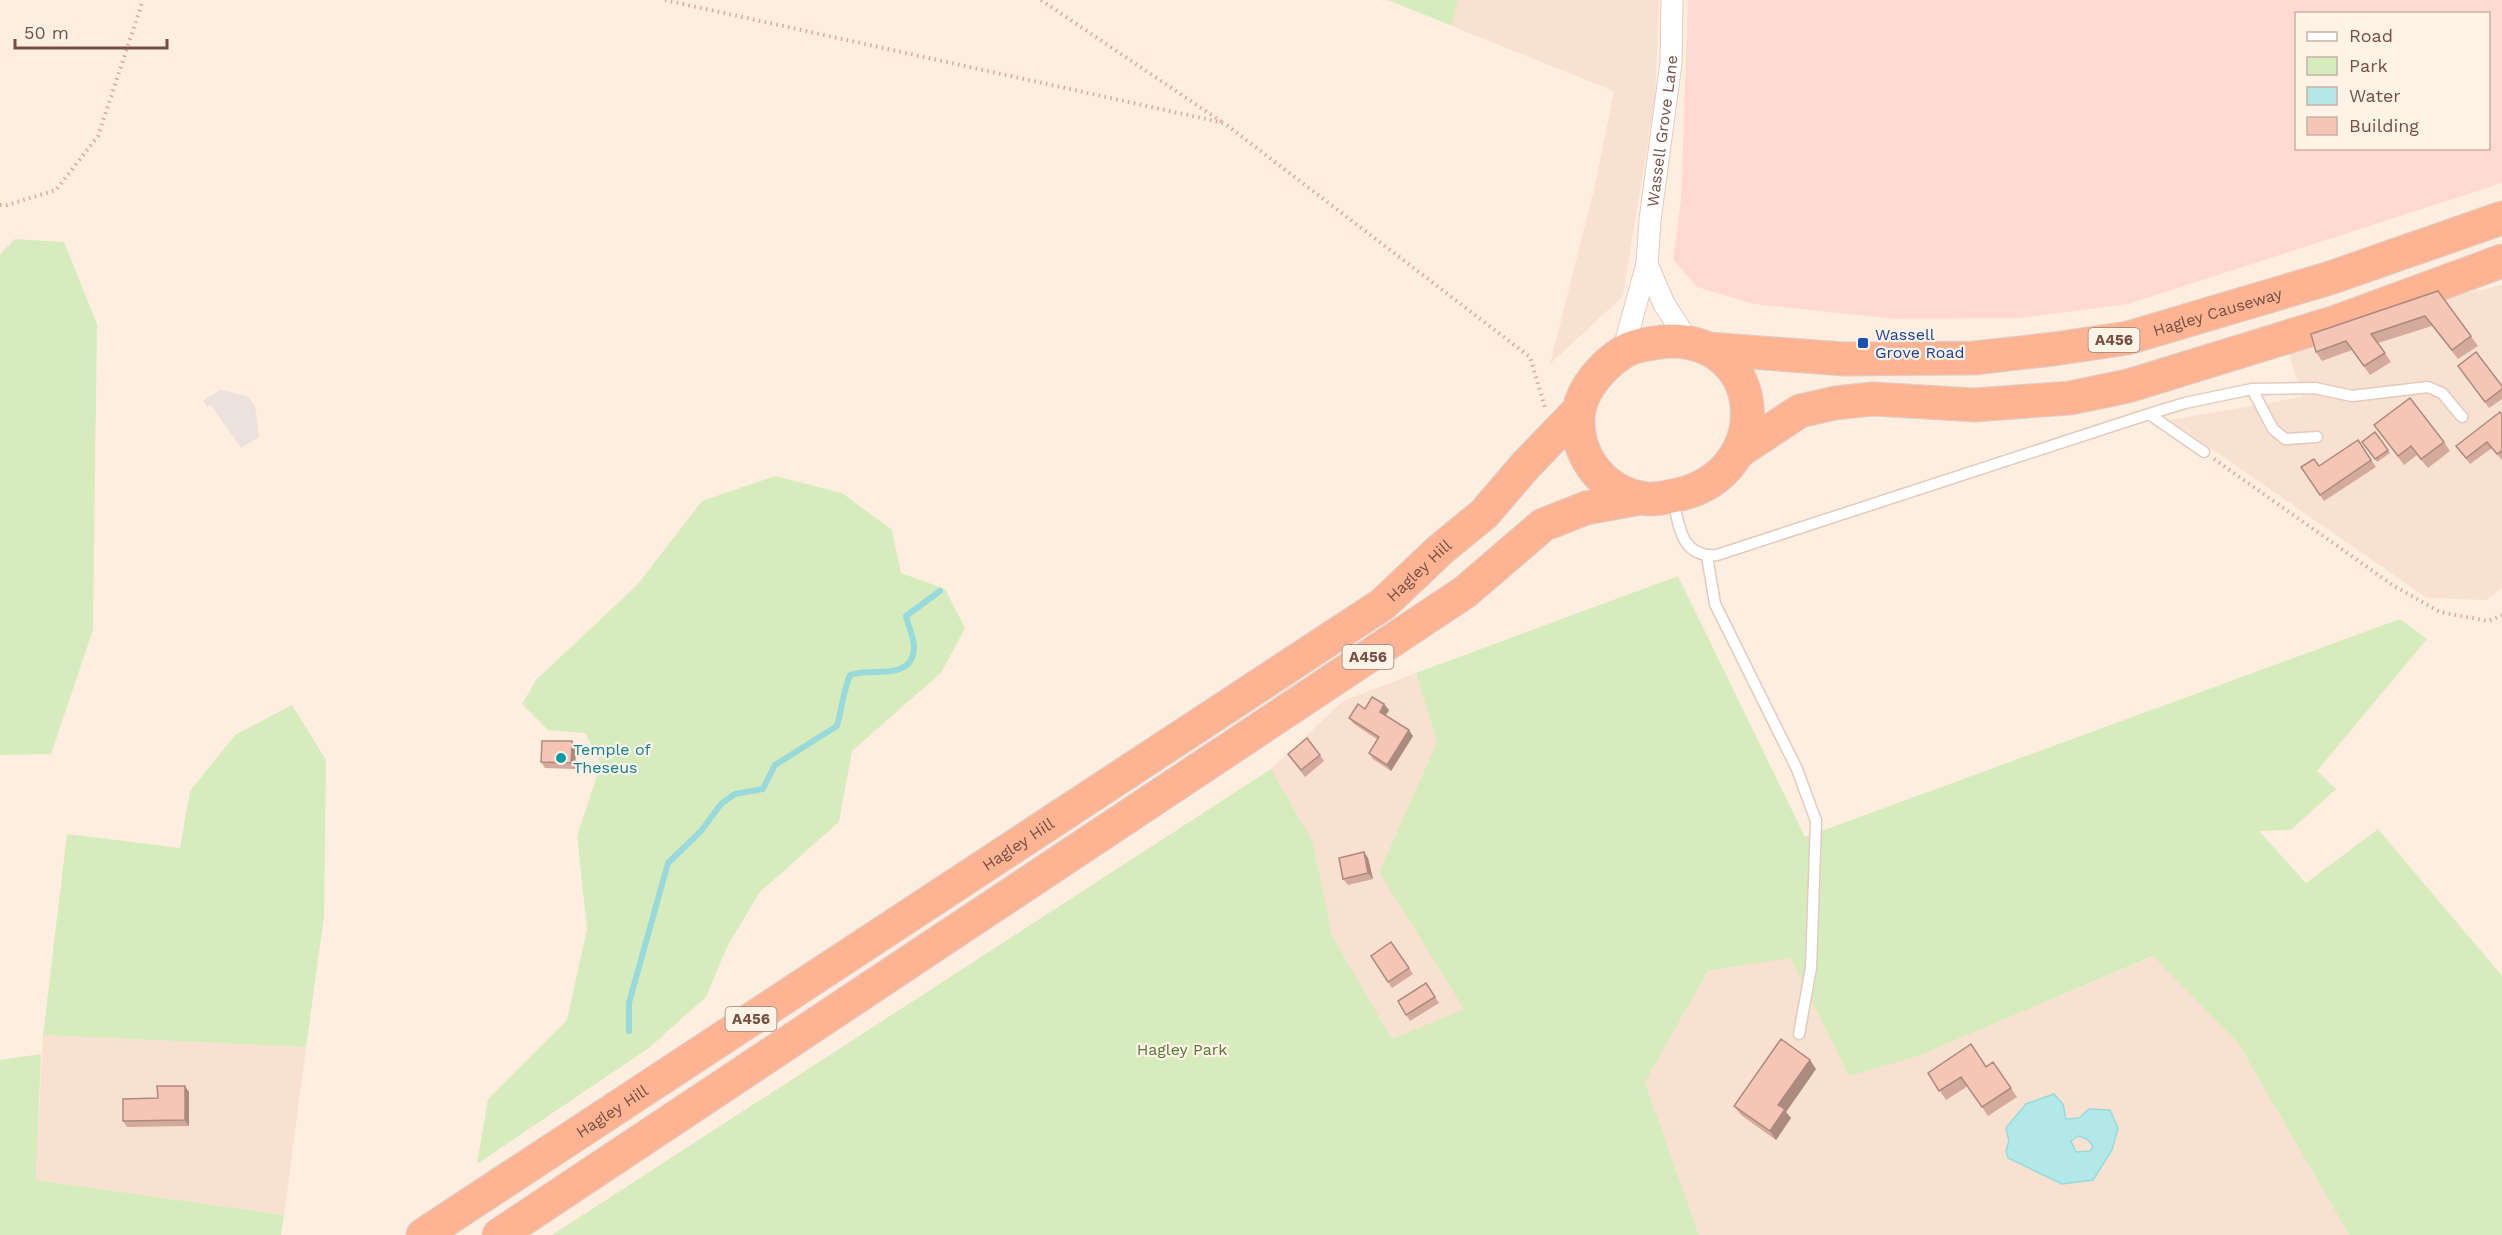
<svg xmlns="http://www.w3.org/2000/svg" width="2502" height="1235" font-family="'Work Sans',sans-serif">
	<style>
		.residential { fill: #f8e1d0 }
		.commercial { fill: #ffd9d2; fill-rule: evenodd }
		.industrial { fill: #ece1dc }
		.green { fill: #d7ecbd }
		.water { fill: #b3e8e8; stroke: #98dadb; stroke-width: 1.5; fill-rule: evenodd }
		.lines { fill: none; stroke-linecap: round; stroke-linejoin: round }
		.stream { stroke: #98dadb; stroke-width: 6 }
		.service-casing { stroke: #e4cabe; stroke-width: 13 }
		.minor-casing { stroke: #e4cabe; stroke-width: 23 }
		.trunk-casing { stroke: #dbd2cf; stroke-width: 35 }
		.path { stroke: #daa998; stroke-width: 4; stroke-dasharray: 1.5 4.5; stroke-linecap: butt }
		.service { stroke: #fff; stroke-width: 10 }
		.minor { stroke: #fff; stroke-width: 21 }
		.trunk { stroke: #feb493; stroke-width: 33 }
		.wall { fill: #d3aa9c }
		.shaded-wall { fill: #ac8b7f }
		.building { fill: #f5c6b5; stroke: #ac8b7f; stroke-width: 1.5 }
		.transit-dot { fill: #1a4fb4; stroke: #fff2e7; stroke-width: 2 }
		.culture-dot { fill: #0f9aa8; stroke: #fff2e7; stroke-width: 2 }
		.labels { text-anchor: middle; stroke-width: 4.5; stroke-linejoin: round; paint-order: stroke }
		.shield { fill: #fff2e7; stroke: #9f8176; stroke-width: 1.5 }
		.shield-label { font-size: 15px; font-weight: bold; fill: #765045 }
		.street-label { font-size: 16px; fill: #765045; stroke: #fff2e7 }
		.transit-label { font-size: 16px; fill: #164399; stroke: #fff2e7; text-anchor: start }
		.culture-label { font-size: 16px; fill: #0d838f; stroke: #fff2e7; text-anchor: start }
		.park-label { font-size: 16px; fill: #54773a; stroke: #fff2e7 }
	</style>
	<rect width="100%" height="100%" fill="#feeedf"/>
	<path class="residential" d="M1458,0h201l-4,99 -32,197 -73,68 44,-174 20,-99 -162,-65z
		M2502,285v303l-16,12 -59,-2 -257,-178 132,-23 -13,-44 169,-58z
		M1416,673l21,69 -58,130 86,137 -73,30 -61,-103 -18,-94 -42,-73 72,-68z
		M2154,956l84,87 111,192h-650l-54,-153 63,-111 82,-14 128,99z
		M43,1035l263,12 -22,168 -248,-35z"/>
	<path class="commercial" d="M1688,0h814v183l-374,121 -108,14 -125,1 -141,-15 -57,-17 -24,-28 8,-57zM2296,14h192v134h-192z"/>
	<path class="industrial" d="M220,390l27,6 8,10 4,31 -18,11 -30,-43 -4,2 -4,-6z"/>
	<path class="green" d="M1388,0h70l-6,26z
		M15,239l49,3 33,82 -4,306 -42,124 -51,1v-501z
		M775,476l67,17 50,37 9,43 44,16 20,39 -24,45 -89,78 -13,71 -79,70 -32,53 -22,52 -57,51 -172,116 11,-65 79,-79 20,-91 -10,-93 24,-72 -16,-31 -37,-3 -26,-26 14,-24 101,-95 65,-84z
		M1678,576l127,261 595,-218 27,20 -110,132 19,18 -45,41 -32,1 47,52 72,-54 124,147v259h-153l-111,-192 -85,-87 -235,100 -69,20 -59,-118 -82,13 -63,111 54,153h-1147l719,-466 42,73 19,94 60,103 72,-30 -85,-137 58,-130 -21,-69z
		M292,705l34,55 -2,157 -18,130 -263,-12 24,-201 113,14 10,-57 45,-56z
		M41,1054l-5,126 248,35 -3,20h-281v-175z"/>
	<path class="water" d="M2054,1094l9,10 3,15 13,-1 10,-9 21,1 8,18 -6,22 -19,30 -31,4 -54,-26 -2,-7 3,-10 -3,-13 20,-24zM2078,1136l9,3 6,7 -3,5 -14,1 -5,-11z"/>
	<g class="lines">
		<path class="stream" d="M629,1031v-28l39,-140 33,-32 20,-27 14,-10 28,-5 12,-24 62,-39c5,-17 6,-35 13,-51 21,-8 61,7 64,-26 1,-10 -6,-23 -8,-33l34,-25"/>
		<defs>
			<path id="service" d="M2252,389l21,40 12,10 32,-2
				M2149,414l36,-11 67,-14 63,-1 37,8 76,-9 14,6 20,24
				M1673,499c6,27 8,59 44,56l432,-141 55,38
				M1707,556l8,48 82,165 19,52 -5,147 -12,66"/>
			<g id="minor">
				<path d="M1647,264l17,40 24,37"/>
				<path id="s1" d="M1623,351l24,-87 3,-44 21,-157 1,-63"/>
			</g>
			<g id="trunk">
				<path d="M1670,341c99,0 105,133 7,154 -12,2 -24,6 -36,3 -41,-8 -68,-46 -62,-88 4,-22 24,-45 43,-57 13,-9 33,-10 48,-12z"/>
				<path id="s2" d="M1709,349l135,10 130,-1 80,-9 74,-11 202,-60 172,-60"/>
				<path d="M1738,452l62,-41 35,-8 38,-4 102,6 95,-7 58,-12 208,-64 166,-61"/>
				<path id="s3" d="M423,1235l960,-631 58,-55 43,-35 42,-49 53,-55"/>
				<path d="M499,1235l966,-643 78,-67 43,-17 55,-10"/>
			</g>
		</defs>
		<use href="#service" class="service-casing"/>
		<use href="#minor" class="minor-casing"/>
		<use href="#trunk" class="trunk-casing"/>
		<path class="path" d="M665,0l559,123 306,234 15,51
			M1041,0l181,122
			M0,205h7l49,-15 42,-54 45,-136
			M2214,459l180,127 46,26 48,9 14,-6"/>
		<use href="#service" class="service"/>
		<use href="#minor" class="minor"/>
		<use href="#trunk" class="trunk"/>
	</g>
	<path class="wall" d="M2438,291l40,55 -20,13 -26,-33 -54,17 13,19 -21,13 -18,-25 -30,11 -6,-9z
		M2458,366l44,20v13l-13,9z
		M2502,415v45l-10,-12 -22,16 -14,-18z
		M2374,425l70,17 6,9 -22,17 -11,-13 -13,10z
		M2375,432l15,21 -13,9 -15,-20z
		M2358,440l18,27 -52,34 -23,-34 18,-1z
		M1365,709l24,1 -3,5 27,21 -22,35 -18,-12 -4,-6 9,-13 -24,-16 -5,-6z
		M576,748l-1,21 -30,-1 -4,-6z
		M1320,755l4,6 -19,16 -13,-17z
		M1368,858l5,21 -25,6 -5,-6z
		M1391,942l22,32 -21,14 -21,-32z
		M1426,983l13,20 -29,18 -12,-20z
		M1993,1062l24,35 -29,19 -20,-30 -22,14 -18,-27 58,-7z
		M1816,1069l-30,43 5,6 -15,22 -35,-25 -7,-9z
		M189,1092v34l-62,1 -4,-6 35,-23z"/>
	<path class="shaded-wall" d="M1384,704l5,6 -5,8 -4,-6z
		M1409,730l4,6 -22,35 -4,-6z
		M572,741l4,7 -1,21 -4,-6z
		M1364,852l4,6 5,21 -5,-6z
		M1810,1060l6,9 -30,43 5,6 -15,22 -6,-9 8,-26z
		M185,1086l4,6v34l-4,-6z"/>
	<path class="building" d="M2438,291l33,45 -19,14 -27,-34 -54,18 14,19 -21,13 -18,-25 -30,11 -5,-18z
		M2476,352l26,34v3l-17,13 -27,-36z
		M2410,398l34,44 -23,17 -10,-13 -13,10 -24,-31z
		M2500,412l2,3v36l-5,3 -10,-12 -21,16 -10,-12z
		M2375,432l13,18 -13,9 -13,-17z
		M2358,440l13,20 -51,35 -19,-28 13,-8 5,7z
		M1372,697l12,7 -4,8 29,18 -22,35 -18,-12 10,-16 -30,-19 9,-14 7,5z
		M1307,738l13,17 -19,15 -13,-16z
		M542,741h30l-1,22 -30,-1z
		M1364,852l4,21 -25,6 -4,-21z
		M1391,942l18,26 -21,14 -17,-26z
		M1426,983l9,14 -29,18 -8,-14z
		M1781,1039l29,21 -32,45 7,4 -15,22 -36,-25z
		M1971,1044l15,23 7,-5 18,26 -29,19 -21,-30 -22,14 -11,-18z
		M157,1086h28v34l-62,1v-22l35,-1z"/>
	<rect class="transit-dot" x="1857" y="337" width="12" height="12" rx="3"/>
	<circle class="culture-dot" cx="561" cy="758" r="6"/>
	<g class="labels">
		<g class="shield">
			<rect x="2088.5" y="328" width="51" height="24" rx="4.5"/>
			<rect x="1342.5" y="645" width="51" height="24" rx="4.5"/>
			<rect x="725.5" y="1007" width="51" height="24" rx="4.5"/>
		</g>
		<g class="shield-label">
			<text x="2114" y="345">A456</text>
			<text x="1368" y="662">A456</text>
			<text x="751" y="1024">A456</text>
		</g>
		<g class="street-label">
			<text dy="6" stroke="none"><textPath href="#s1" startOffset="224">Wassell Grove Lane</textPath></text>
			<text dy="6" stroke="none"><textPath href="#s2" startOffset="514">Hagley Causeway</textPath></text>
			<text dy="6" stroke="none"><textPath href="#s3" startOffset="1198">Hagley Hill</textPath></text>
			<text dy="6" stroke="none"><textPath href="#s3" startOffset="712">Hagley Hill</textPath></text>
			<text dy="6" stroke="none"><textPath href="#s3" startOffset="226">Hagley Hill</textPath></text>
		</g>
		<g class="transit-label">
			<text x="1875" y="340">Wassell<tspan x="1875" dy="18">Grove Road</tspan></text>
		</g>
		<g class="culture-label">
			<text x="573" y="755">Temple of<tspan x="573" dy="18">Theseus</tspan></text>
		</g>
		<g class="park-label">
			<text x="1182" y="1055">Hagley Park</text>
		</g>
	</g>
	<rect x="2295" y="12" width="195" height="138" fill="#fff2e7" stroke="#c8b1a6" stroke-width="1.5"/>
	<rect x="2307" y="32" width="30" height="9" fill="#ffffff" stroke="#c8b1a6" stroke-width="1.5"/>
	<text x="2349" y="42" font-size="18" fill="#765045">Road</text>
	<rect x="2307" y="57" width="30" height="18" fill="#d7ecbd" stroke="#c8b1a6" stroke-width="1.5"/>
	<text x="2349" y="72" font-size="18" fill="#765045">Park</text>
	<rect x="2307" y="87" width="30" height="18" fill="#b3e8e8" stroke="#c8b1a6" stroke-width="1.5"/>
	<text x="2349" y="102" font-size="18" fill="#765045">Water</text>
	<rect x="2307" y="117" width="30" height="18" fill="#f5c6b5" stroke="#c8b1a6" stroke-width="1.5"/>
	<text x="2349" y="132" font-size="18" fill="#765045">Building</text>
	<path d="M15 39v9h152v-9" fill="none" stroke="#765045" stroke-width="3"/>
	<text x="24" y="39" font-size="18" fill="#765045" stroke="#fff2e7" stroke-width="4.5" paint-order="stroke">50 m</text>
</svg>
